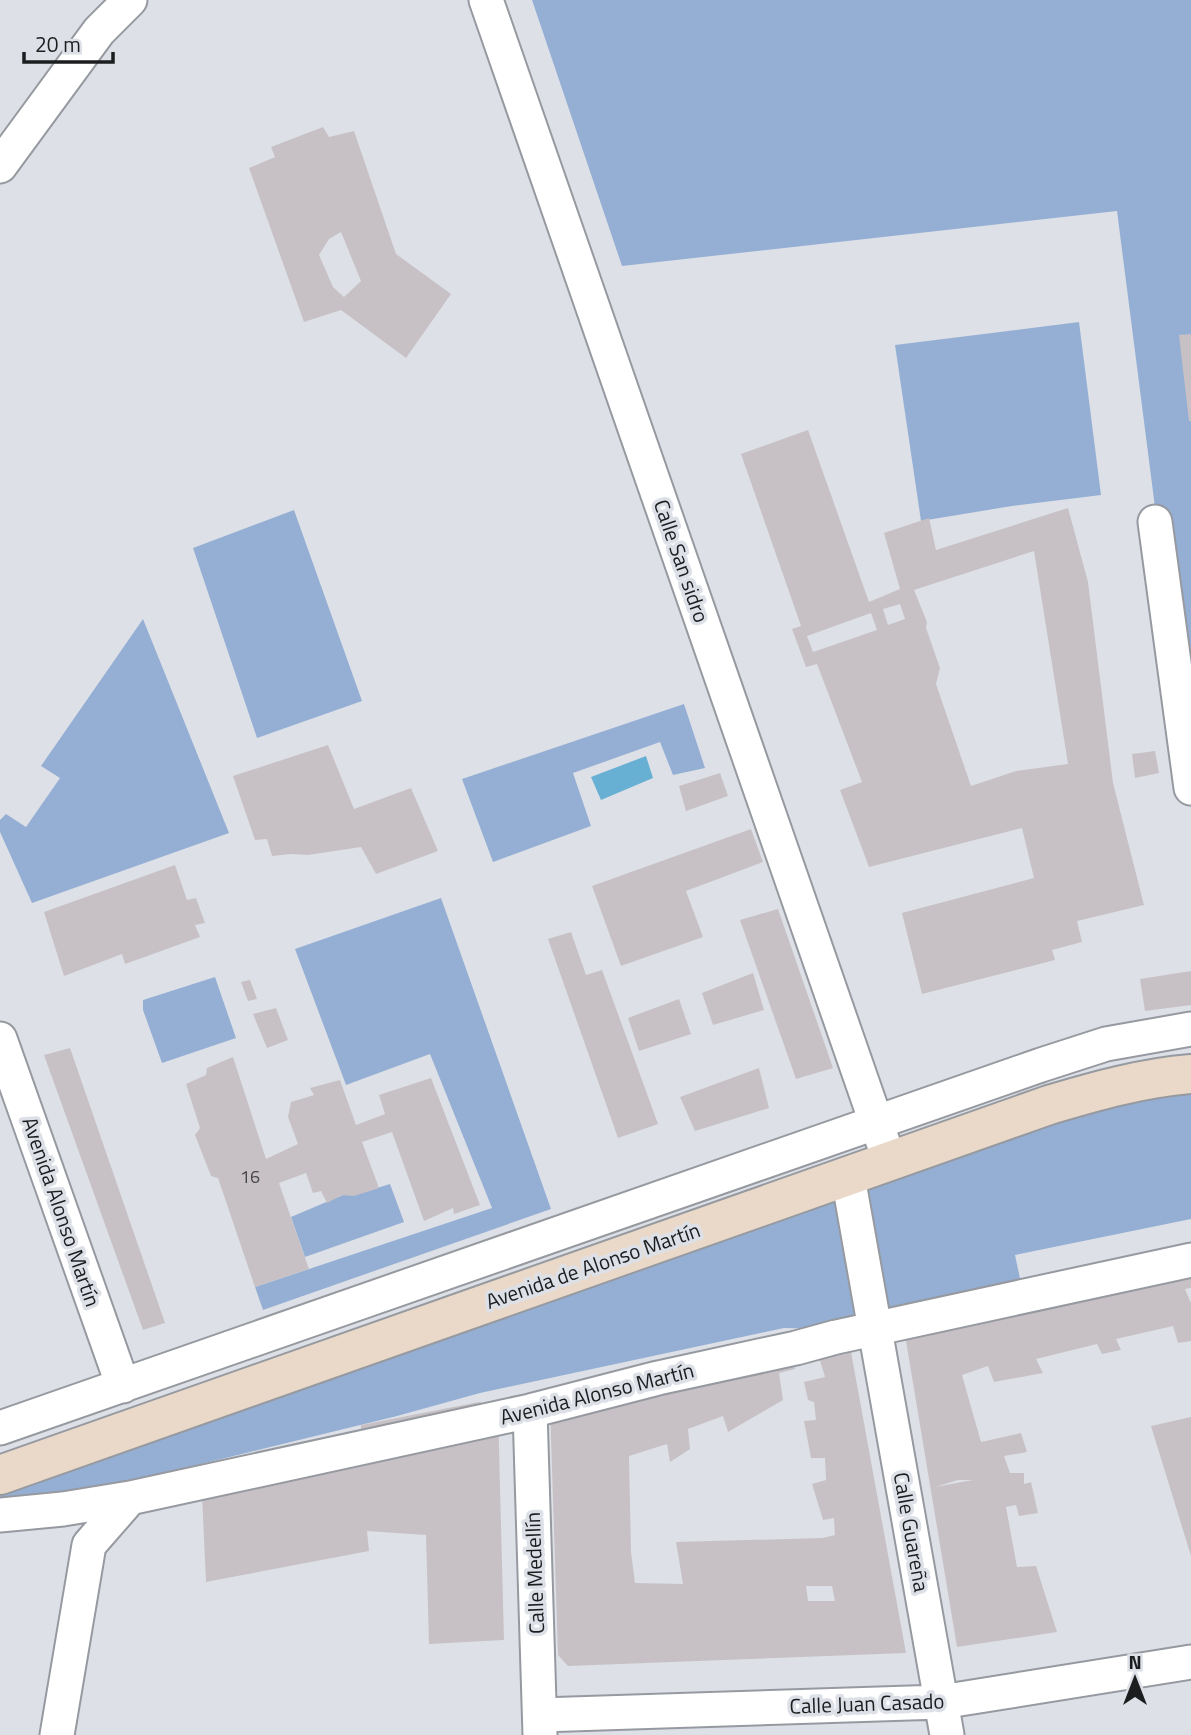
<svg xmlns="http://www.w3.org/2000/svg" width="1191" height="1735" font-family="'Titillium Web',sans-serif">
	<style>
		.green { fill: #95afd4 }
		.water { fill: #67afd3 }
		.building { fill: #c7c1c5; fill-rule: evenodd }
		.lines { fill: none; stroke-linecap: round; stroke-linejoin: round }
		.street-casing { stroke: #969aa0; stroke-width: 37 }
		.secondary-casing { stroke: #969aa0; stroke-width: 42 }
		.street { stroke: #fff; stroke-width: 33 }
		.secondary { stroke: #ead9c8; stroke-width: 38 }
		.labels { text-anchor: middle; stroke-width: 7; stroke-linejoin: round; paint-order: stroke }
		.number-label { font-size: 18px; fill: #474648 }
		.street-label { font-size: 21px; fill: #1c1d1f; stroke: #dde1e7 }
	</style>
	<rect width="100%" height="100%" fill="#dde1e7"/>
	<path class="green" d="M532,0h659v788l-74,-577 -495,55z
		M1079,322l22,173 -89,11 -91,15 -26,-176z
		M294,510l68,191 -105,37 -64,-190z
		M143,619l86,214 -197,70 -32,-71v-12l6,-6 20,13 34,-49 -19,-12z
		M684,704l21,64 -32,7 -13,-33 -87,31 18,53 -98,36 -31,-83z
		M441,898l110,311 -288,101 -8,-23 237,-79 -62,-154 -84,31 -51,-136z
		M215,977l21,61 -74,25 -19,-53v-10z
		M1191,1074v145l-176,36 9,42 -148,33 -92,-2 -304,65 -83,23 -196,48v15l-201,36v-40z
		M390,1184l14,38 -99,35 -14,-40 59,-25 4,3z"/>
	<path class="water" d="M646,756l7,22 -52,22 -10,-23z"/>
	<path class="building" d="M323,127l6,10 25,-6 42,123 55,40 -45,64 -65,-48 -37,12 -55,-154 26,-11 -4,-10zM341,232l20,49 -17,16 -11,-10 -14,-32 10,-16z
		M1191,334v87h-2l-10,-86z
		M808,430l61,172 31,-13 -16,-56 45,-15 7,32 132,-42 20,74 25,201 31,122 -67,16 5,21 -30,8 3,10 -133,34 -20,-81 132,-35 -12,-50 -153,39 -29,-77 22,-8 -45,-118 -11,3 -14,-38 9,-3 -60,-172zM1034,551l34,213 -52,7 -45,15 -35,-102 4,-16 -14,-40 1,-6 -13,-32zM900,604l5,15 -17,6 -5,-16zM871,613l6,17 -64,22 -6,-16z
		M328,745l26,64 57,-21 27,63 -62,23 -15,-27 -53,8 -17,-1 -19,2 -5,-17 -12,1 -22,-64z
		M1155,751l4,22 -24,5 -3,-24z
		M720,773l8,23 -42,15 -7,-25z
		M751,829l12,33 -77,29 17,46 -82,29 -29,-80z
		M175,865l12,35 9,-2 9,25 -10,2 5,12 -75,27 -3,-10 -58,22 -20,-64z
		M778,909l55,159 -37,11 -56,-159z
		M571,932l15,43 16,-5 56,154 -40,14 -70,-199z
		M1191,971v34l-46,6 -5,-32z
		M753,973l11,37 -51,15 -11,-32z
		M250,980l7,19 -9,2 -7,-19z
		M679,999l12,35 -52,17 -11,-33z
		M276,1008l12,32 -21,8 -14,-34z
		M70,1048l95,275 -22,7 -99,-275z
		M233,1057l33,102 32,-15 -10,-27 3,-15 23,-7 -4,-7 30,-8 16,45 29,-11 -6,-19 52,-17 49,127 -26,9 -1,-6 -29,13 -32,-89 -30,10 17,46 -25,8 -12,-1 -15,8 -6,-12 -8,2 -7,-20 -27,10 30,86 -54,18 -37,-109 -7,-2 -16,-41 5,-7 -14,-44 20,-9 1,-7z
		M759,1068l10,40 -74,23 -15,-34z
		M1191,1251v37l-6,1 6,14v38l-13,2 -5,-17 -57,13 5,11 -19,4 -5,-10 -61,15 7,14 -49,9 -6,-16 -26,9 19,67 40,-9 6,19 -23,4 6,17h14v11l7,-2 7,31 -19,3 -3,-11 -10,2 11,60 19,-1 21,66 -100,15 -53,-318zM958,1480h15l-38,7z
		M788,1334l7,35 -16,4 4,27 -55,32 -5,-16 -35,13 2,20 -20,13 -3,-18 -38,12 2,96 4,31 48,1 -7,-42 147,-4 12,-3 -1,-17 -11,2 -11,-36 14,-4 -1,-22h-14l-7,-37 12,-1 -2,-18 -6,-2 -4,-18 21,-5 -9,-30 20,-10 15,15 55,301 -338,13 -10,-11 -8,-249 108,-28 3,23 -3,-39zM806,1586h26l3,15h-27z
		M479,1402l19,7 6,231 -75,4 -3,-109 -59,-4 2,20 -163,31 -5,-109 160,-33v-15z
		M1191,1417v139l-40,-130z"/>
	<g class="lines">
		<defs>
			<path id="street" d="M486,0l397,1142
				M0,166l99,-135 31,-31
				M1155,522l36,266
				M0,1039l123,347
				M848,1177l99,558
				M530,1411l10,324
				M0,1428l1041,-363 65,-21 85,-15
				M0,1515l63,-6 67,-11 400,-87 128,-33 138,-30 40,-11 355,-77
				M540,1715l401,-13 250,-40
				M57,1735l32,-190 41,-47"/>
			<path id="secondary" d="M0,1475l1049,-370c47,-14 93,-27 142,-31"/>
		</defs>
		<use href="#street" class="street-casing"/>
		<use href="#secondary" class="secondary-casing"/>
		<use href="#street" class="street"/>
		<use href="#secondary" class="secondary"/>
	</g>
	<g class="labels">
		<g class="number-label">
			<text x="250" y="1183">16</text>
		</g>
		<g class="street-label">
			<text transform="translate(681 561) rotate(71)" y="7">Calle San sidro</text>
			<text transform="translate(61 1212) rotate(71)" y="7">Avenida Alonso Martín</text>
			<text transform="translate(593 1266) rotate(-19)" y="7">Avenida de Alonso Martín</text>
			<text transform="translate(597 1394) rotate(-14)" y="7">Avenida Alonso Martín</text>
			<text transform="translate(911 1532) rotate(80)" y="7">Calle Guareña</text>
			<text transform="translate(535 1573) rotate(-92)" y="7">Calle Medellín</text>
			<text transform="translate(867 1704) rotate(-2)" y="7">Calle Juan Casado</text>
		</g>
	</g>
	<g transform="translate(1135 1679)" stroke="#dde1e7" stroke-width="5" paint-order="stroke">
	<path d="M0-5L12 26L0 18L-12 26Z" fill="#1c1d1f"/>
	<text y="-10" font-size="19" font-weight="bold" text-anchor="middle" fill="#1c1d1f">N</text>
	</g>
	<path d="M24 52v10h89v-10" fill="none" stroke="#1c1d1f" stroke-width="3.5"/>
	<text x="35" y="52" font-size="21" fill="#1c1d1f" stroke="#dde1e7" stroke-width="5" paint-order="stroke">20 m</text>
</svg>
